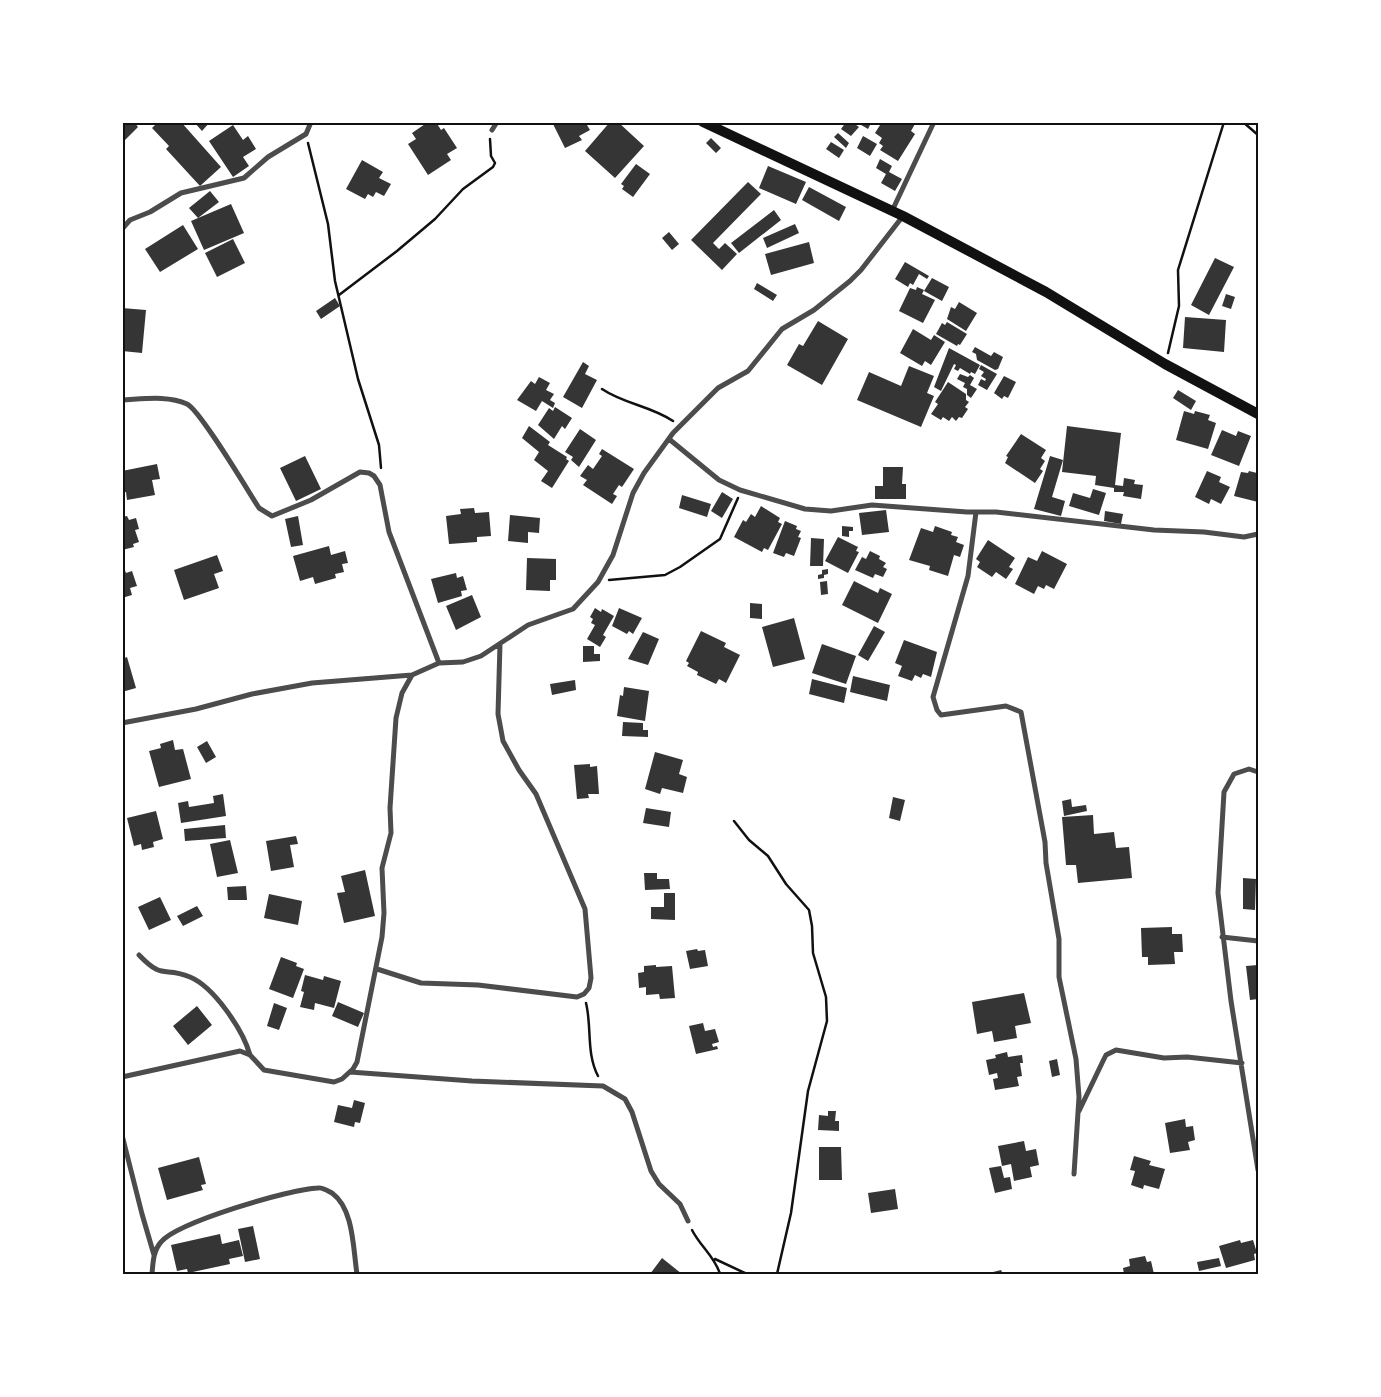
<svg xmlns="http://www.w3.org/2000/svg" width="1381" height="1397" font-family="'Fira Sans Condensed',sans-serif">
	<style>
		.building { fill: #353535 }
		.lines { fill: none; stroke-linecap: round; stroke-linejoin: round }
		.path { stroke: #111; stroke-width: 2.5 }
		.minor { stroke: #4c4c4c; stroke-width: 5 }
		.secondary { stroke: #111; stroke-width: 10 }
		.neatline { fill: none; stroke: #111; stroke-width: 2 }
	</style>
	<rect width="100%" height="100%" fill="#fff"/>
	<path class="building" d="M126,122h8l4,5 -14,14 -2,-15z
		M158,122h23l40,45 -21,19 -34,-37 3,-3 -17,-18z
		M194,122h16l-8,9z
		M428,122h8l5,8 3,-2 13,20 -10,6 4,6 -23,15 -20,-31 8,-5 -4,-6z
		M552,122h40l-5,3 3,5 -11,6 3,4 -17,8z
		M610,122h8l26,24 -29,32 -30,-27z
		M846,122h6l7,5 -8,9 -10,-7z
		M856,122h13l2,1 -3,6z
		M882,122l33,2 -4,7 4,3 -17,27 -18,-11 3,-4 -4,-3 3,-5 -7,-5z
		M233,125l10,15 5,-4 8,13 -13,8 6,9 -16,11 -24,-36z
		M838,133l11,10 -3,5 -12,-11z
		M863,136l14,8 -7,12 -13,-8z
		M711,138l10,10 -5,5 -10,-10z
		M831,142l13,8 -5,8 -13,-9z
		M880,159l12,7 -3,6 13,7 -7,12 -14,-8 5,-9 -10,-6z
		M362,160l21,12 -4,6 12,6 -7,12 -8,-4 -3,5 -5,-3 -3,5 -19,-10z
		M636,164l14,10 -17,23 -11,-8 2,-3 -3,-2z
		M768,166l38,16 -10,22 -37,-16z
		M748,182l13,12 -48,49 6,6 6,-6 12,11 -15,16 -31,-30z
		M809,187l37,20 -7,14 -37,-21z
		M210,191l9,11 -21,16 -9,-10z
		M231,204l13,29 -40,17 -13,-29z
		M774,210l7,10 -42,33 -8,-10z
		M795,224l4,9 -32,15 -4,-10z
		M183,225l15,24 -38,23 -15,-23z
		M669,232l10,12 -7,6 -10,-12z
		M233,239l12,24 -28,14 -12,-24z
		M809,242l5,21 -43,12 -6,-21z
		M1215,258l19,9 -25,48 -18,-10z
		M905,262l24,14 -2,3 -8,-5 -6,11 -3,-2 -2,4 -13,-8z
		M932,278l17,9 -7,14 -18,-10z
		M757,283l20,12 -4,6 -19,-12z
		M917,287l7,3 -2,4 13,6 -12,23 -24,-12 11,-23 6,2z
		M1226,294l9,3 -4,12 -9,-3z
		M335,298l5,8 -19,13 -5,-8z
		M959,302l18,11 -11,18 -19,-12 4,-12 4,2z
		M122,308l24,2 -4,43 -20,-2z
		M1185,317l41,3 -2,32 -41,-4z
		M818,321l30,18 -26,46 -35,-20 12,-21 4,2z
		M947,322l20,12 -7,11 -2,-1 -1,2 -21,-12 6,-11 3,2z
		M913,329l18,11 3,-5 11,7 -14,23 -6,-4 -3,5 -22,-13z
		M975,347l16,9 3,-4 9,5 -5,12 -3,1 -18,-10 -1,-6 -4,-2z
		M949,348l31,17 -5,9 -4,-2 -1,2 -10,-6 -2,3 -4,-2 2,-4 -2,-1 -13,27 -7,-4z
		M583,362l6,4 -4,8 12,6 -15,28 -19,-11z
		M981,365l16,9 -10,16 -9,-5 3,-6 4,2 1,-2 -5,-3 3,-4 -5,-3z
		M909,366l25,10 -7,17 7,3 -13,31 -64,-27 12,-28 32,14z
		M960,374l8,3 2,-2 4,3 -4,7 7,4 -6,9 -4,-3v-6l-4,-2 2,-4 -8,-4z
		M1004,376l12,6 -8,16 -4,-2 -2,3 -8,-6z
		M539,377l11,6 -4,7 8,4 -4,6 5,3 -2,5 -11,-7 -6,10 -19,-11 14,-19 4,3z
		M948,382l18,12v6l3,2 -4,5 3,2 -6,9 -3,-1 -3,4 -4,-4 -3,4 -6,-4 -2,3 -10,-6 7,-10 -3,-2z
		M1178,390l18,11 -5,9 -18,-12z
		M555,407l17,11 -7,11 -3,-3 -8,13 -16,-14 11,-17 4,3z
		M1184,411l10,3 1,-3 15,4 -2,5 8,3 -8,26 -32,-9z
		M529,426l21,16 -2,3 19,12 -1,2 3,2 -17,27 -11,-7 7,-10 -14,-11 5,-8 -17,-14z
		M1067,426l54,7 -6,52 8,1 1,-8 11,2 -1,4 9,1 -2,14 -18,-3 1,-4h-10v-4l-19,-3 1,-9 -34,-4z
		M580,429l16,11 -17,27 -8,-7 2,-3 -8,-5z
		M1222,430l14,6 2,-5 13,5 -12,30 -28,-11z
		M1021,434l25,16 -5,8 4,3 -5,8 3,2 -8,12 -30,-20 3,-6 -2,-1z
		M602,449l32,20 -12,18 -3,-2 -6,9 4,2 -5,8 -29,-19 4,-5 -7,-4 8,-11 5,4 9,-13 -3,-2z
		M305,456l16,33 -25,12 -16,-33z
		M1050,456l13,4 -11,37 13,4 -4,15 -27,-7z
		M157,464l3,15 -8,1 3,15 -28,5 -1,-8 -4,1v-22z
		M883,467h20l-1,17h4v15h-31v-13h8z
		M1207,471l14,6 -2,5 11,5 -9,17 -10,-5 -2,5 -14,-7z
		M1249,471l8,2 1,3v26l-24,-6 7,-24 7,1z
		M1093,489l13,4 -7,22 -30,-9 4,-13 17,5z
		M722,492l11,7 -11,19 -11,-7z
		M682,495l29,9 -4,13 -28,-9z
		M761,506l19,12 -2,4 4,2 -14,26 -4,-2 -2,4 -28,-15 9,-17 3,2 5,-8 4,3z
		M474,508l1,5 14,-1 2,24 -14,1v5l-28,2 -3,-28 15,-2 -1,-5z
		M886,510l3,22 -27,3 -3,-22z
		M1105,511l18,3 -2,10 -17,-3z
		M510,515l30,3 -1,15 -11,-1v11l-20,-2z
		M127,516l2,4 7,-2 3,11 -4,1 4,12 -6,2 1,3 -12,3v-33z
		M298,516l5,29 -12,2 -6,-28z
		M785,521l12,5 -1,3 5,2 -3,6 3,1 -7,18 -8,-3 -2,4 -11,-4z
		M842,526l11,1v4h-4v6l-7,-1z
		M935,526l17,6 -1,3 7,2 -2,5 8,3 -4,12 -6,-2 -6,21 -19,-6 1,-4 -21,-6 12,-32 12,4z
		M838,537l20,10 -2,4 3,1 -11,21 -23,-12z
		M811,538l13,1 -1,27h-13z
		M988,540l27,18 -6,9 4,2 -7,10 -10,-7 -4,5 -15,-10 3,-5 -4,-3z
		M329,546l2,9 14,-4 3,12 -6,1 2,8 -9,2 1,4 -21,6 -2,-7 -13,4 -7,-25z
		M870,551l10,5 -1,3 7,4 -3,4 4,2 -4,8 -8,-3 -2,4 -18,-8 7,-13 4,2z
		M1042,551l25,13 -13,25 -8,-4 -2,4 -6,-3 -4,8 -19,-10 13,-27 9,4z
		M217,555l6,16 -9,3 5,14 -35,12 -10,-30z
		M527,558l29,1v21h-6v11l-24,-1z
		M122,563l4,10 6,-2 5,15 -7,2 2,7 -10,3z
		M828,569v5l-4,1v3l-6,1v-4l4,-1v-4z
		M456,573l1,5 6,-2 4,14 -6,1 1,5 -24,7 -7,-24z
		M827,581l1,13 -7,1 -1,-13z
		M854,581l24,12 2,-5 12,6 -14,29 -36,-18z
		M472,595l9,22 -25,13 -10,-24z
		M750,603l12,1v15l-12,-1z
		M595,608l6,4 1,-3 12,7 -11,19 3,2 -6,10 -13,-8 8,-14 -4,-2 2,-4 -3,-2z
		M619,608l23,10 -9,16 -4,-3 -2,3 -15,-8z
		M794,618l11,41 -32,8 -11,-40z
		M874,626l11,6 -17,29 -10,-6z
		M701,631l25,12 -2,4 16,8 -14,28 -7,-4 -3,5 -19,-9 1,-3 -11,-6 2,-3 -3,-2z
		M643,632l16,7 -11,26 -20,-6z
		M904,640l33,12 -6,25 -8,-3 -2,4 -6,-3 -3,6 -14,-5 4,-10 -7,-3z
		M822,644l34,12 -10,28 -34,-11z
		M583,646h11v8h6v7l-17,1z
		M127,657l9,31 -14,4v-33z
		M853,676l37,9 -3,16 -37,-9z
		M812,679l35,9 -3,15 -35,-9z
		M575,680l1,10 -24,5 -2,-11z
		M624,687l25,4 -4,30 -28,-5 3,-21 3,1z
		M623,722l20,1v7h5v7l-26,-1z
		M173,740l2,10 8,-1 8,30 -32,8 -10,-36 12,-3 -1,-4z
		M207,741l9,16 -10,6 -9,-16z
		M655,752l28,8 -4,14 8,3 -4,16 -21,-5 -2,6 -15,-5z
		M590,764v3l7,-1 2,28h-11l1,4 -12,1 -3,-34z
		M223,794l3,22 -45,7 -3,-20 10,-2 1,6 25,-4 -1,-7z
		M893,797l12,3 -5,21 -11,-3z
		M1071,799l1,8 14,-2 1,6 -23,5 -2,-15z
		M646,808l25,4 -2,15 -26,-4z
		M156,811l7,28 -10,3 1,5 -12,3 -1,-6 -7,2 -7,-28z
		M1093,815l1,19 20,-2 2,16 13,-1 3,31 -54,5 -2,-18h-10l-4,-48z
		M225,825l1,13 -41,3 -1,-12z
		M296,836l2,8 -8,1 4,22 -23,4 -5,-30z
		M230,840l8,33 -21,4 -7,-33z
		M365,870l10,46 -31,7 -7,-30 8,-1 -4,-16z
		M644,873h13v6h12l1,10 -25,1z
		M1243,878l13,1 -1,31 -12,-1z
		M246,886l1,14h-19l-1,-13z
		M664,893h11v27l-24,-1v-12h13z
		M269,894l33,7 -4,24 -34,-7z
		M160,897l11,23 -22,10 -11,-23z
		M197,906l6,10 -20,10 -6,-10z
		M1172,927v7h10l1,18h-9l1,12 -27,1v-8h-6l-1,-29z
		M697,949l1,2 7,-1 3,16 -18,3 -4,-18z
		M281,957l16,6 -1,3 8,3 -11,29 -24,-9z
		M656,965v2l16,-1 3,32 -15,1 -1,-5 -13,1v-8l-7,1 -1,-15 6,-1v-6z
		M1258,965v34l-8,1 -4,-34z
		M305,975l18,5 1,-4 17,5 -7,27 -19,-5 -1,7 -14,-3 4,-15 -3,-1z
		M1024,993l7,30 -16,3 2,12 -23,4 -2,-11 -15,3 -5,-32z
		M338,1002l26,11 -6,14 -26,-11z
		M274,1003l13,5 -8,22 -12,-4z
		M197,1006l15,19 -24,20 -15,-19z
		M703,1023l2,8 10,-2 4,13 -7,2 1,3 4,-1 1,3 -22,5 -7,-28z
		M1007,1052l1,5 14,-2 1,8h-3l2,13 -5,1 2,9 -24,4 -2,-11 5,-1 -1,-5 -8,2 -3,-15 10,-2 -1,-3z
		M1057,1059l3,16 -8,2 -3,-16z
		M354,1100l11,3 -5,20 -5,-1 -1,5 -20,-5 4,-17 14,3z
		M828,1111h8l-1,10h4v10l-21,-1 1,-15 9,1z
		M1185,1119l1,8 7,-1 2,14 -7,2 2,8 -20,3 -5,-30z
		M1024,1141l2,10 10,-2 3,16 -9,2 2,10 -18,4 -3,-17 -9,2 -4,-20z
		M819,1147h22l1,33h-23z
		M1134,1156l17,5 -2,4 16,4 -6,20 -15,-4 -1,4 -12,-4 4,-14 -5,-1z
		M199,1157l7,27 -5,1 2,5 -36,10 -9,-32z
		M1001,1166l3,12 6,-1 2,12 -17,4 -6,-25z
		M895,1189l3,20 -27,4 -3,-20z
		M253,1226l7,33 -15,3 -7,-33z
		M220,1234l2,10 17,-4 4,16 -14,3 1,5 -42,9 -1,-4 -10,2 -6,-26z
		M1240,1240l1,3 12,-3 4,13 -3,1 1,6 -29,8 -7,-22z
		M1145,1256l2,6 4,-1 3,13h-30l-1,-6 7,-2 -1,-7z
		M662,1258l20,16h-32z
		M1219,1258l2,8 -22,5 -2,-9z
		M1001,1270l2,4h-18z"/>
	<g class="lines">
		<path class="path" d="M1243,122l15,13
			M308,143l20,81 7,57 23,98 21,66 2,23
			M339,295l58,-44 38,-32 28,-30 30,-22 2,-4 -4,-7 -1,-17
			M1168,353l11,-47 -1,-36 46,-148
			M602,389c22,15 49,17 71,32
			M609,580l56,-5 15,-8 40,-28 18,-41
			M734,821l15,19 19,16 18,28 23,26 3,16 1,27 13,44 1,24 -19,70 -17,122 -14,61
			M586,1003c6,24 0,50 12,73
			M692,1230c8,16 23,27 28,44
			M715,1259l32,15"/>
		<path class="minor" d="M492,130l5,-8
			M892,211l42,-89
			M122,229l8,-9 20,-8 31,-19 63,-15 24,-21 38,-23 5,-12
			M122,400c21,-1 46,-5 65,4 13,6 61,87 72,104l13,8 39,-16 49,-28 9,1 5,3 6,9 9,47 50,131
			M669,439l50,41 21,10 65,19 26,2 41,-6 95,7h29l158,18 50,2 40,5 14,-3
			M976,512l-8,64 -35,121 4,13 4,5 65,-9 15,6 24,130 1,21 13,76v38l17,82 3,38 -5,77
			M122,723l74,-14 56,-15 60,-11 100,-8 27,-12 24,-1 18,-6 47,-31 45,-16 25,-27 15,-27 20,-62 11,-20 29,-40 45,-45 30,-17 34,-42 32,-19 36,-29 11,-11 42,-54
			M1258,772l-9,-3 -15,5 -10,18 -6,101 13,108 27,169
			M1222,937l36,4
			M139,955c25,26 24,11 51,22 24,10 53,53 60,78
			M377,969l44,14 57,2 99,12 7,-3 5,-6 2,-10 -6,-69 -49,-115 -17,-24 -16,-29 -5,-27 2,-70
			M350,1072l122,9 131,5 22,13 7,13 19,59 8,13 21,20 8,17
			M122,1077l118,-26 10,4 14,15 70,12 8,-3 11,-10 4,-7 25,-125 2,-24 -2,-45 9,-35 -1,-25 6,-90 6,-25 10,-18
			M1079,1111l24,-50 3,-6 10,-5 48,8 23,-1 55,6
			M122,1135l20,79 12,41
			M152,1274c1,-11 1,-23 9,-32 17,-20 129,-53 157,-54 4,-1 10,3 14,5 22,16 21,56 25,81"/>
		<path class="secondary" d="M703,122l200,94 143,76 119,72 93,50"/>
	</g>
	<rect width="1381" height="1397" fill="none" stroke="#ffffff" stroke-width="248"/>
	<rect x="124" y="124" width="1133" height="1149" class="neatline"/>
</svg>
